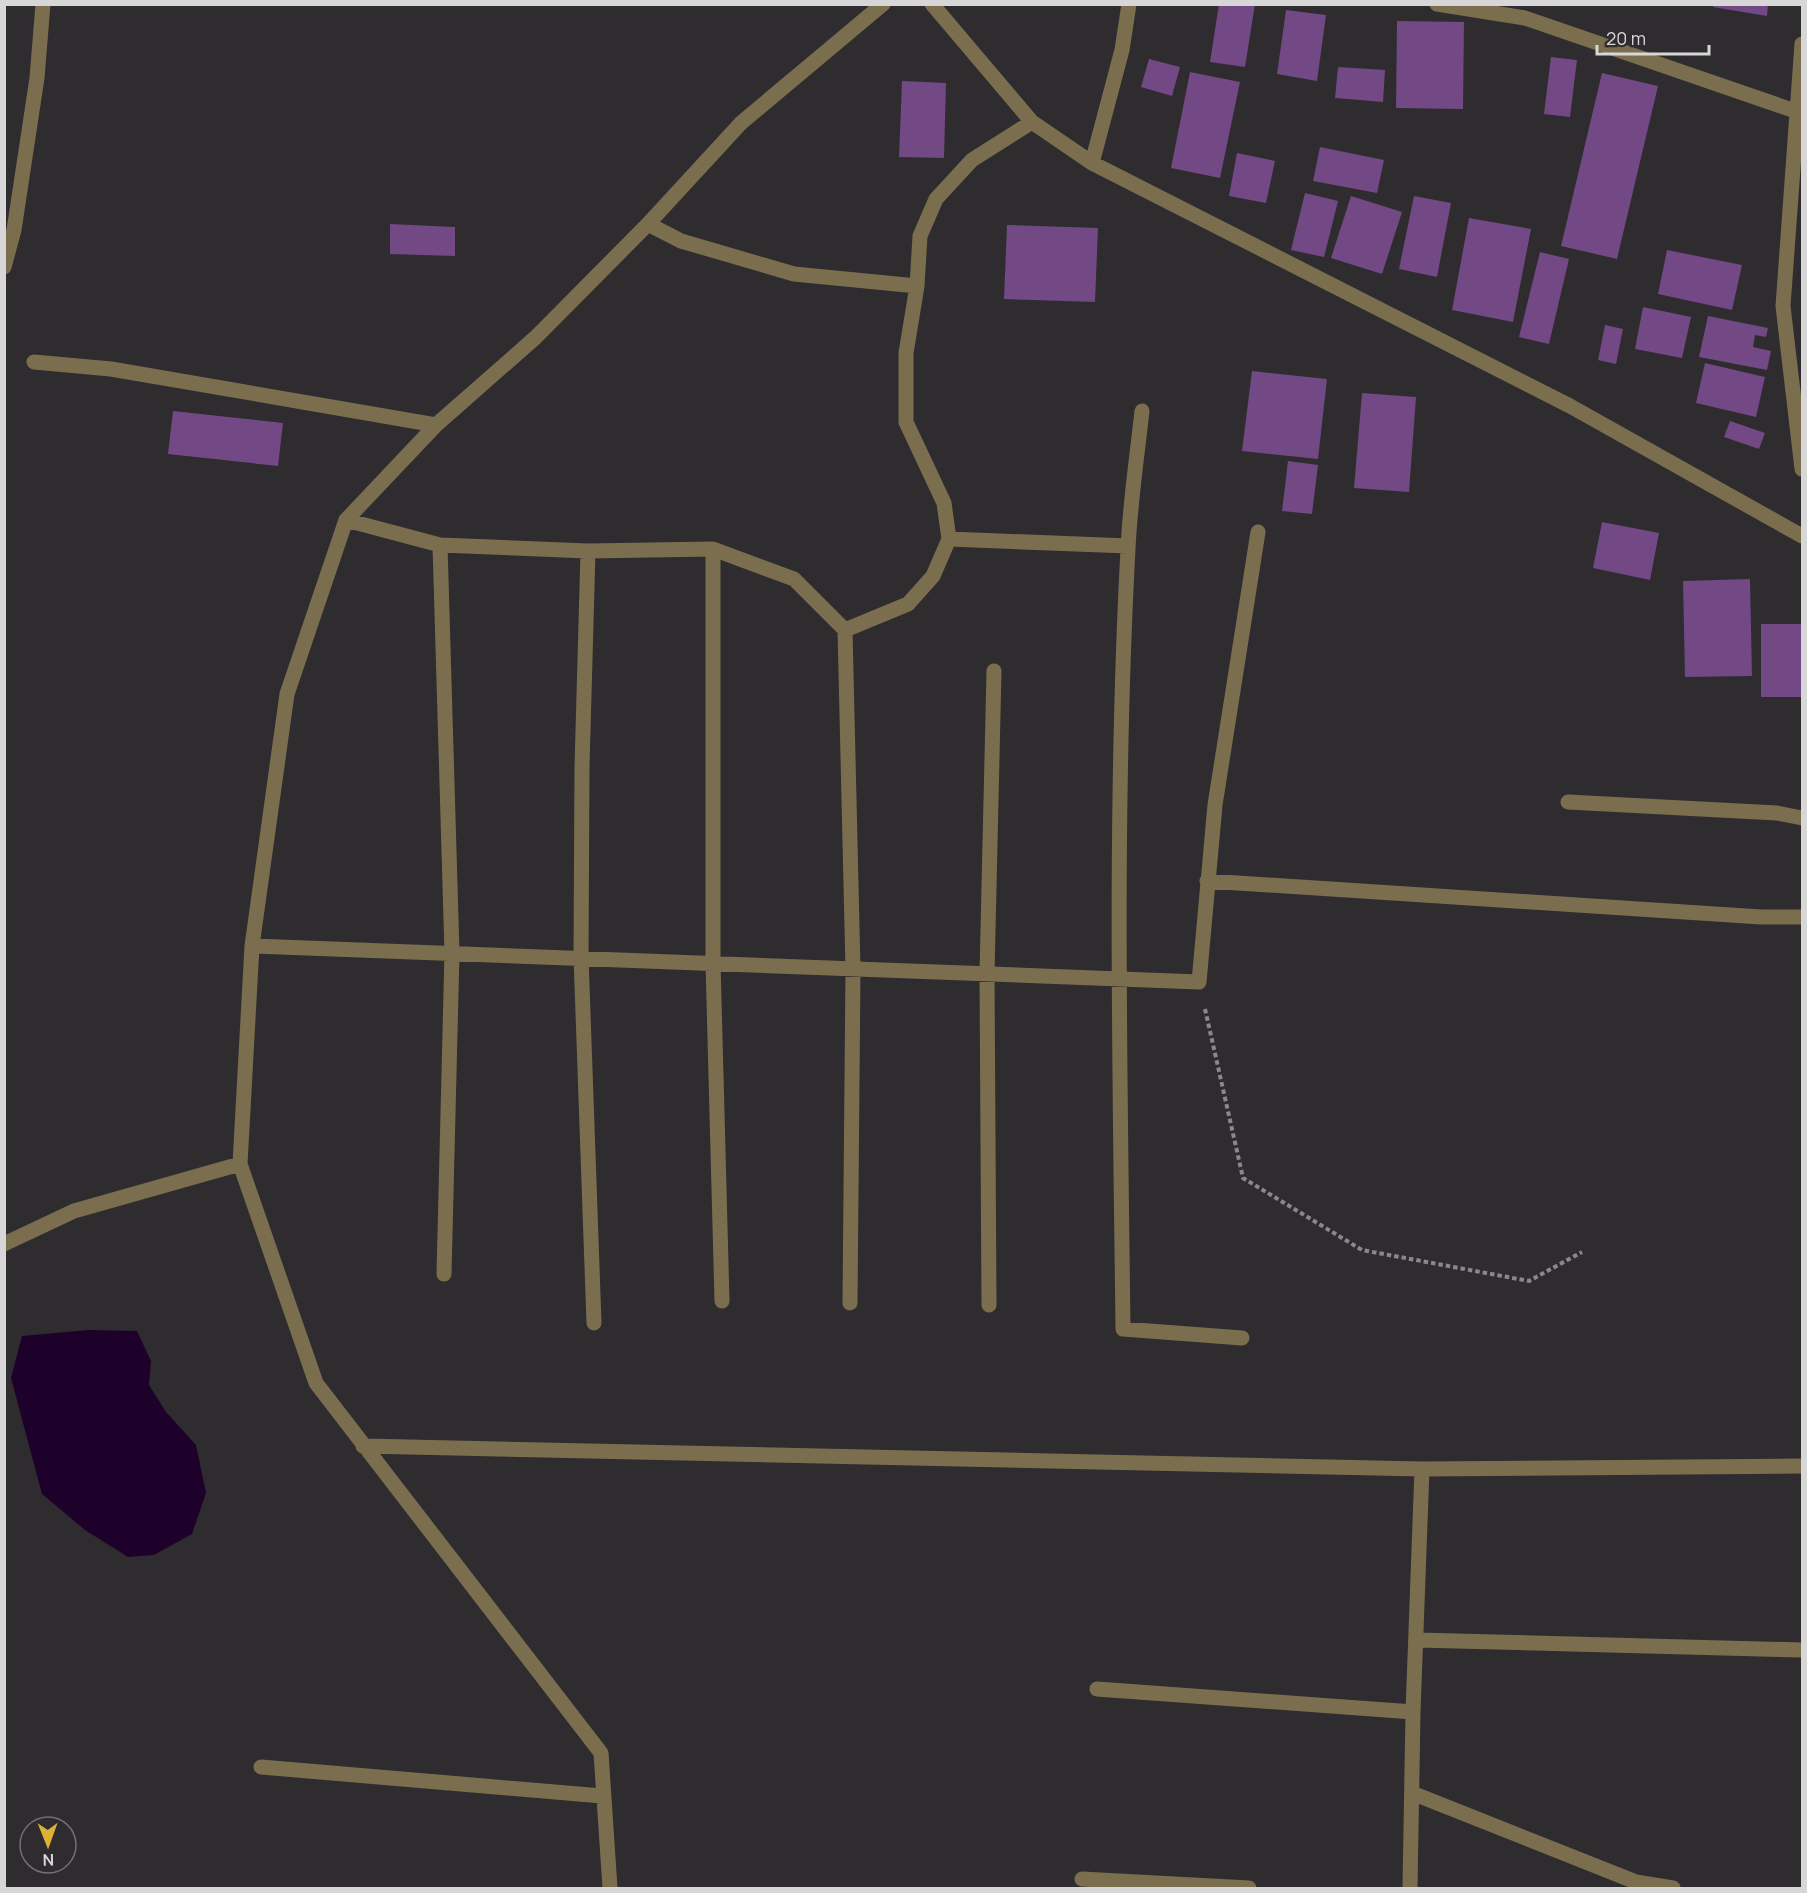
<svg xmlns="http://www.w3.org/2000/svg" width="1807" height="1893" font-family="Manrope,sans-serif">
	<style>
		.water { fill: #1e012a }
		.building { fill: #724885 }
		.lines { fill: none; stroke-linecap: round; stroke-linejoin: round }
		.path { stroke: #89888a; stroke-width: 4; stroke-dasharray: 4.5 3; stroke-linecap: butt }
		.minor { stroke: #7b6e4f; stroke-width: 15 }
	</style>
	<rect width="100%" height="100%" fill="#2e2c2f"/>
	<path class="water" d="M88,1330l49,1 14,30 -2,24 17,27 30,33 10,48 -14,41 -38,21 -26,2 -43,-27 -43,-36 -31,-116 11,-42z"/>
	<path class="building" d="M1219,4h36l-10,63 -35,-5z
		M1713,4h55l-1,12 -54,-9z
		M1286,10l40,5 -9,66 -40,-7z
		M1397,21l67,1 -1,87 -67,-1z
		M1551,57l26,3 -7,57 -26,-3z
		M1149,59l31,8 -8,29 -31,-9z
		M1338,67l47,3 -2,32 -48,-4z
		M1190,72l50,10 -20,96 -49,-10z
		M1602,73l56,13 -41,173 -56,-13z
		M902,81l44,2 -2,75 -45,-1z
		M1320,147l64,13 -7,33 -64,-12z
		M1237,153l38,8 -9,42 -37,-7z
		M1305,193l33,8 -14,56 -33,-7z
		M1351,196l51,16 -20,62 -51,-16z
		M1414,196l37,7 -14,74 -38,-8z
		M1469,218l62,11 -18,93 -61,-12z
		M390,224l65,3v29l-65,-2z
		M1007,225l91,3 -3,74 -91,-3z
		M1667,250l75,15 -10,45 -74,-16z
		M1540,252l29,7 -20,85 -30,-7z
		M1643,307l48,10 -9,41 -47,-9z
		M1708,316l60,12 -2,9 -11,-2 -2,12 18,4 -4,19 -68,-13z
		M1605,325l18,4 -7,35 -18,-4z
		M1705,363l60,14 -9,40 -60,-14z
		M1252,371l75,8 -9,80 -76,-8z
		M1362,393l54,4 -7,95 -55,-4z
		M173,411l110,12 -5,43 -110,-12z
		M1730,421l35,12 -6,16 -35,-12z
		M1288,461l30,4 -6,49 -30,-3z
		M1602,522l57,11 -9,47 -57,-12z
		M1750,579l2,97 -67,1 -2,-96z
		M1761,624h41v73h-41z"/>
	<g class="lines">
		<path class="path" d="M1205,1009l38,169 119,72 167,31 53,-29"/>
		<path class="minor" d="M932,4l100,118 60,41 478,243 232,130
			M1437,4l88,14 273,94
			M1802,44l-19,262 19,163
			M1092,163l30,-113 7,-46
			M648,224l33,17 113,33 123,12
			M4,267l10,-37 23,-152 6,-74
			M34,362l77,7 325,56
			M1142,411c-5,46 -12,92 -14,138 -14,260 -8,520 -5,780l119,9
			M346,520l94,25 148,6 125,-2 81,30 51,51 8,339 -3,334
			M949,539l179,7
			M440,545l12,408 -8,321
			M713,549v414l9,338
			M588,551l-6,216 -1,190 13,366
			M845,630l63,-26 25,-28 16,-37 -5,-36 -38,-81v-69l11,-67 3,-50 16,-37 36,-39 60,-38
			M1568,802l209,11 25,5
			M1207,881l554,36h41
			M252,946l947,36 16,-177 43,-273
			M4,1244l70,-33 166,-47
			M989,1305l-2,-331 7,-303
			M363,1446l1059,23 380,-3
			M1417,1640l385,10
			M1097,1689l316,23
			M261,1767l341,29
			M1412,1793l224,89 37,6
			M1082,1879l167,9
			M610,1888l-9,-135 -285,-370 -76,-219 12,-218 35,-252 59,-174 90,-95 100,-88 112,-113 93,-101 142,-119
			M1410,1888l3,-176 9,-243"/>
	</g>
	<rect width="1807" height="1893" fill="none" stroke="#d8d7d8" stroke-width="12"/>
	<g transform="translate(48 1845) rotate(179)"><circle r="28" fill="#2e2c2f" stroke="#727073" stroke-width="1.5"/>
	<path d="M0-4.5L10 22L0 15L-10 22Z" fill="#ddb133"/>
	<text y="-9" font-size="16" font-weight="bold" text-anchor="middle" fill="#d8d7d8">N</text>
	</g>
	<path d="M1597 45v9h112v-9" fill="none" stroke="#d8d7d8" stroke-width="3"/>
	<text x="1606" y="45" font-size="18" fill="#d8d7d8" stroke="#2e2c2f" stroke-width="4.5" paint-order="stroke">20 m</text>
</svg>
